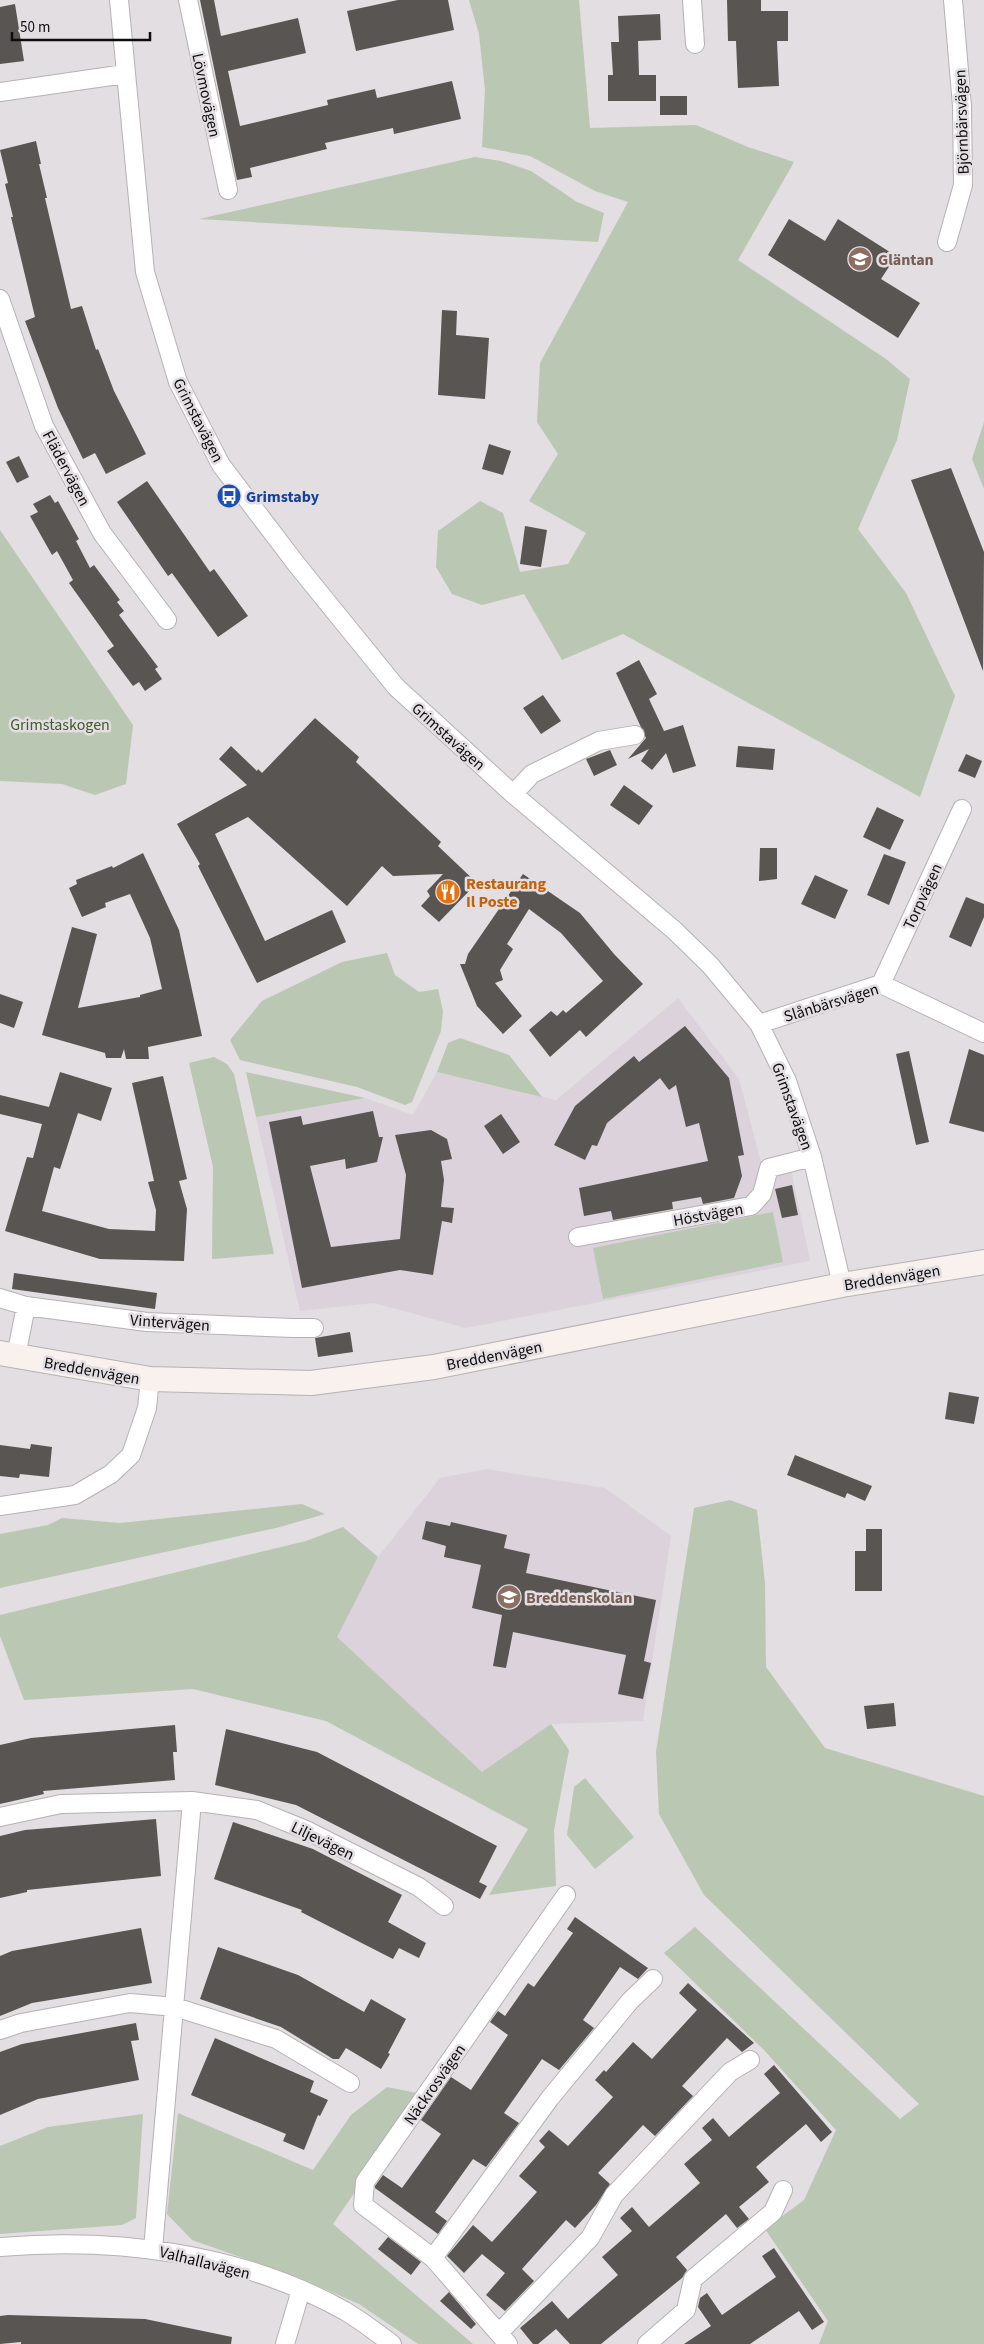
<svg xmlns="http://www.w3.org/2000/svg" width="984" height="2344" font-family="'Source Sans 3',sans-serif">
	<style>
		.built { fill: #dcd2db }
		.green { fill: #bac7b3 }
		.building { fill: #585552 }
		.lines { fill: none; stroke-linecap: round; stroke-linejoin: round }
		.street-casing { stroke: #b5b1b4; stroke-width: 20 }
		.secondary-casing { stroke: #b5b1b4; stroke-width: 26 }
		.street { stroke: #fff; stroke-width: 18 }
		.secondary { stroke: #f9f1ee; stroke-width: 24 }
		.labels { text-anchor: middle; stroke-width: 5; stroke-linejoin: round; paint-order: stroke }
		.street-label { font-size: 16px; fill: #0d0c0d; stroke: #e2dee2 }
		.education-label { font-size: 16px; font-weight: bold; fill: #785e54; stroke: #e2dee2; text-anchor: start }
		.transit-label { font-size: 16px; font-weight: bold; fill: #164399; stroke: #e2dee2; text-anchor: start }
		.park-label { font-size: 16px; fill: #415c2d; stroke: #e2dee2 }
		.food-label { font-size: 16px; font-weight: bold; fill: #c56008; stroke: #e2dee2; text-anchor: start }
	</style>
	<rect width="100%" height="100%" fill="#e2dee2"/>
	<path class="built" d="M678,998l61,81 25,94 27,-4 19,92 -344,67 -92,-25 -74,8 -44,-194 109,-19 48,17 24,-43 119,28z
		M487,1469l118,19 66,48 -28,185 -92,3 -69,49 -146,-136 42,-80 62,-79z"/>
	<path class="green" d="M469,0h110l11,128 106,-3 52,22 46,15 -56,98 148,99 24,20 -13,61 -39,89 48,64 49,103 -35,101 -297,-163 -61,26 -38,-66 -42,11 -30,-11 -16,-27 2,-36 42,-30 23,12 17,59 48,-8 18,-31 -57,-32 29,-47 -21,-32 3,-59 88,-161 -33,-11 -65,-35 -48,-9 3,-57 -6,-56z
		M475,157l26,4 30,10 46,31 27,11 -6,29 -399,-23z
		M984,422v67l-12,-30z
		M0,530l133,195 -7,59 -31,11 -33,-11 -62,-3z
		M387,953l8,22 24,17 19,-3 5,22 -2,20 -29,71 -7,3 -48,-18 -117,-27 -10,-20 32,-39 80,-39z
		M460,1038l49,17 33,42 -105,-25 11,-29z
		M214,1057l13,7 7,10 40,180 -62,5 1,-92 -24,-104z
		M246,1072l119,26 -109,19z
		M773,1212l10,50 -180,37 -10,-51z
		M730,1500l27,10 8,73 1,84 59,81 159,48v548h-165l9,-23 -63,-92 39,-29 32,-70 -72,-80 -100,-97 31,-26 205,192 19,-15 -215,-209 -45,-81 -3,-62 38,-244z
		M302,1504l23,10 -45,13 -280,61v-54l48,-9 14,-7 58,5z
		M343,1527l35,30 -41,80 145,135 69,-48 18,26 -15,80 2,56 -67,9 39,-66 -202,-108 -133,-32 -169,11 -24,-64v-21l306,-74z
		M585,1778l49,59 -39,32 -28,-34 7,-48z
		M387,2087l35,7 -89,130 140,120h-55l-59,-40 -62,-27 -105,-37 -25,-26 11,-101 135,57 38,-55z
		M143,2114l-7,104 -14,7 -122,9v-88l48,-19z"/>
	<path class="building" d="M200,0h14l7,36 77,-18 8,35 -78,18 12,55 88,-21 -1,-5 48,-11 2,9 75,-17 9,38 -67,15 -1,-6 -68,15 2,6 -77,19 2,9 -15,3z
		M398,0h50l6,30 -98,21 -9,-40z
		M727,0h34v11h27v30h-11l2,45 -41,2 -2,-47h-8z
		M15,4l9,57 -24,3v-57z
		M660,14l1,26 -23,1 1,34h17v26h-48v-26h5l-2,-33h8l-1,-26z
		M660,96h27v19h-27z
		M36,141l5,23h-2l8,34h-2l26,111 11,-3 14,44 2,-1 16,42 32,63 -40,20 -11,-21 -12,6 -25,-51 -33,-87 10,-4 -24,-100h2l-8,-33 3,-1 -8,-33z
		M789,219l36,22 13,-22 58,37 -15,23 39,24 -22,35 -130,-83z
		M442,310l15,1 -1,24 33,3 -4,61 -47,-4z
		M489,444l22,7 -8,24 -21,-6z
		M19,456l10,21 -12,6 -11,-21z
		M951,468l33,84 -1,119 -72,-191z
		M147,481l63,91 4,-3 34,47 -30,21 -46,-64 -4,3 -51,-74z
		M50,495l5,8 3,-2 21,38 -3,2 14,27 4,-3 26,35 -3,2 7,9 -5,4 39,52 -3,2 7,10 -17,12 -6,-9 -6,4 -26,-35 7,-5 -45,-63 4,-3 -16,-29 -5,4 -22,-39 8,-4 -5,-8z
		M525,526l22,4 -6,37 -21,-3z
		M639,660l18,34 -8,5 15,32 19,-6 13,41 -23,7 -7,-20 -14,17 -11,-9 8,-12 -21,10 18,-21 -30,-65z
		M543,695l18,26 -20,13 -18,-26z
		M315,718l44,39 -3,5 85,80 -3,4 39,37 -38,39 -18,-16 9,-10 -3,-5 16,-17 -50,2 -11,-10 -35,40 -99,-89 -33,17 50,107 67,-31 14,32 -89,41 -59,-117 2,-2 -23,-40 70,-39 -28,-26 12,-13 26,25 1,-2 4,4z
		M738,746l37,3 -2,21 -37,-3z
		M610,750l7,15 -23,11 -8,-17z
		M966,754l16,7 -7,17 -17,-7z
		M624,785l29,21 -14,19 -29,-20z
		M877,807l27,13 -14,30 -27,-13z
		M760,848h17v31l-18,2z
		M143,853l36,77 23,106 -54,11 1,12h-23l-2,-10 -3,9h-15l-1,-5 -63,-18 30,-108 25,7 -19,74 62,-11v-2l22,-6 -12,-51 -20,-44 -25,9 1,4 -24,10 -13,-29 8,-4 -1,-4 36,-14 1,2z
		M884,854l22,8 -17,43 -22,-10z
		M523,874l57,39 34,41 29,30 -57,53 -6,-7 -30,27 -21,-27 22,-19 6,5 6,-6 3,3 37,-32 -42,-48 -32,-24 -22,35 6,5 -13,21 3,10 -8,3 27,33 -19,18 -26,-28 -17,-42h5l3,-10z
		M815,875l33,15 -13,29 -34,-15z
		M966,897l18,7v13l-13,30 -22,-10z
		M0,994l23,8 -9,26 -14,-5z
		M685,1026l44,52 15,77 -6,1 4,20 -8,22 -31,6 -2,-7 -29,5 1,7 -60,11 -2,-9 -27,5 -5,-28 129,-27 -9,-38 -13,4 -10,-42 -7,5 -9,-12 -53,45 -10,23 -5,-1 -7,15 -31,-15 21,-39 59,-50 5,6z
		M969,1049l15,6v77l-35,-9z
		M909,1051l20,91 -13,3 -20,-91z
		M60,1072l52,16 -11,33 -23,-8 -18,56 -6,-2 -12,44 67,18 46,2 1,-21 -8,-28 6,-1 -22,-98 31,-7 24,103 -8,2 8,28 -3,52 -84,-2 -95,-28 22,-74 6,1 9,-34 -42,-10v-19l49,12z
		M373,1111l6,26h4l-6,25 -31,7 -1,-10 -35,7 21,81 69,-8 6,-64 -11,-40 36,-5 16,9 5,20 -11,2 3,19 -3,27 13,1 -2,15 -10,-2 -9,54 -33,-5 -98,18 -33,-166 32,-6 2,9z
		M501,1114l19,28 -17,12 -19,-28z
		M792,1185l6,30 -16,3 -7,-29z
		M14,1273l143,20 -2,16 -143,-20z
		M350,1332l3,20 -35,5 -3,-19z
		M949,1392l30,5 -5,27 -29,-5z
		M31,1444l21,3 -3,30 -29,-3 -1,4 -19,-2v-31l30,4z
		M795,1455l77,31 -7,15 -18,-8 -2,5 -58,-23z
		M426,1521l24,5 1,-4 56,13 -3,13 26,6 -4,19 130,27 -12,61 7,2 -8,36 -25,-5 8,-39 -113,-23 -7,36 -13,-2 9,-51 -30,-7 9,-43 -37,-8 2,-11 -24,-7z
		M866,1529h16v62h-27v-40h11z
		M894,1703l2,23 -29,3 -3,-23z
		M175,1725l2,27h-4l2,28 -132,11 1,3 -44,10v-59l31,-7z
		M226,1729l91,23 180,94 -18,36 8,4 -7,13 -184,-94 -81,-20z
		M156,1819l5,57 -134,14v2l-27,6v-62l25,-6z
		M233,1822l80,27 89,46 -14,27 38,21 -7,15 -20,-10 -6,11 -92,-47 1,-2 -88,-31z
		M575,1917l73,51 -10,11 -18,-12 -37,53 11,8 -35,42 -17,-11 -38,54 15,10 -33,44 -13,-8 -38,53 12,9 -9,13 -63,-46v-2l8,-11 19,13 39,-54 -20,-14 30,-43 20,13 37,-55 -18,-13 8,-11 7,5 23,-33 6,4 39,-54 -6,-4z
		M141,1928l11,55 -120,20 -32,13v-60l12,-5z
		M218,1947l80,28 66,37 7,-13 35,20 -18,34 2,1 -9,15 -35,-21 -7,11h-6l-52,-32 -81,-28z
		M688,1983l66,60 -12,9 -15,-14 -45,48 11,10 -38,40 -12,-11 -45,48 12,11 -14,21 -21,23 -9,-8 -44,49 12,12 -29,30 -19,-16 19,-22 -23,-19 -18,19 -17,-17 26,-31 19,17 45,-50 -18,-16 26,-29 -6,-6 10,-11 19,16 45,-49 -18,-17 9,-10 2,2 27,-30 19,17 45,-49 -18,-17z
		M136,2023l3,17 -8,1 8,39 -101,19 -38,16v-63l22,-8z
		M215,2038l99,43 -4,11 18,8 -8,16 -2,-1 -14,35 -21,-9 3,-7 -95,-39z
		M774,2065l58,67 -11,10 -15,-18 -50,43 13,15 -30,25 10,12 -12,9 -11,-14 -50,43 11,13 -5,8 -81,66h-31l-14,-15 -18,15h-5l-13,-16 32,-27 16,18 50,-44 -16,-18 30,-26 -12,-13 12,-11 17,20 51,-44 -16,-19 28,-24 -10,-12 11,-10 16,19 51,-44 -16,-19z
		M388,2237l33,25 -10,13 -33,-26z
		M774,2248l50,74 -12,8 -13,-19 -49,33h-66l27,-18 -13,-19 2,-9 7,-5 15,22 54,-38 -14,-21z
		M449,2292l27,32 -5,5 -31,-28z
		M8,2315l137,4 87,18 -1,7h-210v-2l-21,2v-28z"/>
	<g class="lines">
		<defs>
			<path id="street" d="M119,0l26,272 33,110 43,83 76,100 99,122 117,107 161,136 36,35 49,59 28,57 25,76 30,128
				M188,0l40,190
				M692,0l3,44
				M0,92l125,-18
				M947,242l16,-57 -1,-79 -9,-106
				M0,299l44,127 58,107 65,87
				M513,794l19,-20 67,-33 36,-6
				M881,984l81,-175
				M759,1024l122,-40 103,49
				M578,1237l173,-31 11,-12 7,-26 43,-11
				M0,1298l26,8 121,16 146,6h21
				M16,1356l10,-50
				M0,1506l75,-11 36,-21 20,-19 16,-47 3,-29
				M0,1817l61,-13 131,-3 65,9 49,20 113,57 25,19
				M0,2030l21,-7 109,-20 45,4 101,32 74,44
				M0,2247c117,-10 241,6 345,64 17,10 32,22 47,33
				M153,2249l39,-448
				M433,2258l117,-160 80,-97 23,-22
				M499,2333l91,-95 24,-43 116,-123 20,-12
				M285,2344l16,-54
				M508,2344l-75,-86 -70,-53 2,-23 201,-287
				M647,2344l39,-34 7,-31 80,-67 10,-22"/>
			<path id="secondary" d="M0,1353l150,26 161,4 123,-16 408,-82 142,-23"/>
		</defs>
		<use href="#street" class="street-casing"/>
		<use href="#secondary" class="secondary-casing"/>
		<use href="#street" class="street"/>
		<use href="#secondary" class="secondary"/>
	</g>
	<defs>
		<symbol id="school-disc" viewBox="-11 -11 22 22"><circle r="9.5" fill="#8d6e63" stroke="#e2dee2"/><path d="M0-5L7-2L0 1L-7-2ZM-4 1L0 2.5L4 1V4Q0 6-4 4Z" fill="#fff"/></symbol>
		<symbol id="bus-disc" viewBox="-11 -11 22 22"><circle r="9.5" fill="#1a4fb4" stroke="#e2dee2"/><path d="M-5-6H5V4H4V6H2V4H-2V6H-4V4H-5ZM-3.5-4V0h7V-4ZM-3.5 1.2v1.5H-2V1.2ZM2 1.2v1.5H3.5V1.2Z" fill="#fff"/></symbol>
		<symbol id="restaurant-disc" viewBox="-11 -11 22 22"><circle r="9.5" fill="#e8710a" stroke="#e2dee2"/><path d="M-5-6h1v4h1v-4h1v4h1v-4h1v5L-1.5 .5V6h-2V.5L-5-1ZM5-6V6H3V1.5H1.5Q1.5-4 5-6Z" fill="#fff"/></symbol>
	</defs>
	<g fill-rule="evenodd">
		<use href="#school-disc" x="846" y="245" width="28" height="28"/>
		<use href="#bus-disc" x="215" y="482" width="28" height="28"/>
		<use href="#restaurant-disc" x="434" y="878" width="28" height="28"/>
		<use href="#school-disc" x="495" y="1583" width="28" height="28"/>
	</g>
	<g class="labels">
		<g class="street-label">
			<text transform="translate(207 95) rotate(78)" y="6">Lövmovägen</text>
			<text transform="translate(961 122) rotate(-92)" y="6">Björnbärsvägen</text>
			<text transform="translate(199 420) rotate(63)" y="6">Grimstavägen</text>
			<text transform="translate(67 468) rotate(62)" y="6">Flädervägen</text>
			<text transform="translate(449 736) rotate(42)" y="6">Grimstavägen</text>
			<text transform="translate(922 896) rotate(-65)" y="6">Torpvägen</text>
			<text transform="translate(831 1002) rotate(-17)" y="6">Slånbärsvägen</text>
			<text transform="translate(793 1106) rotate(70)" y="6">Grimstavägen</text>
			<text transform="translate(708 1214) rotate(-10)" y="6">Höstvägen</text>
			<text transform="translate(892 1277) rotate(-9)" y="6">Breddenvägen</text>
			<text transform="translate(170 1322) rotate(4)" y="6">Vintervägen</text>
			<text transform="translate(494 1355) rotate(-11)" y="6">Breddenvägen</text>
			<text transform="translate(92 1370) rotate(10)" y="6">Breddenvägen</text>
			<text transform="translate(323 1840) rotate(26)" y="6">Liljevägen</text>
			<text transform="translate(434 2084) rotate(-55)" y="6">Näckrosvägen</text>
			<text transform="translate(205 2262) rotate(14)" y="6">Valhallavägen</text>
		</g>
		<g class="education-label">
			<text x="878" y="265">Gläntan</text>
			<text x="526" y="1603">Breddenskolan</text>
		</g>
		<g class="transit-label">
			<text x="246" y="502">Grimstaby</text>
		</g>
		<g class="park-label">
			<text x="60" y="730">Grimstaskogen</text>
		</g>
		<g class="food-label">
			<text x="466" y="889">Restaurang<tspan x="466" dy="18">Il Poste</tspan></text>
		</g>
	</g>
	<path d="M12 32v8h138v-8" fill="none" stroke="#0d0c0d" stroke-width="2.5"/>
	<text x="20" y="32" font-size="15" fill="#0d0c0d" stroke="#e2dee2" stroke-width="4" paint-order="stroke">50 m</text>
</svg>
